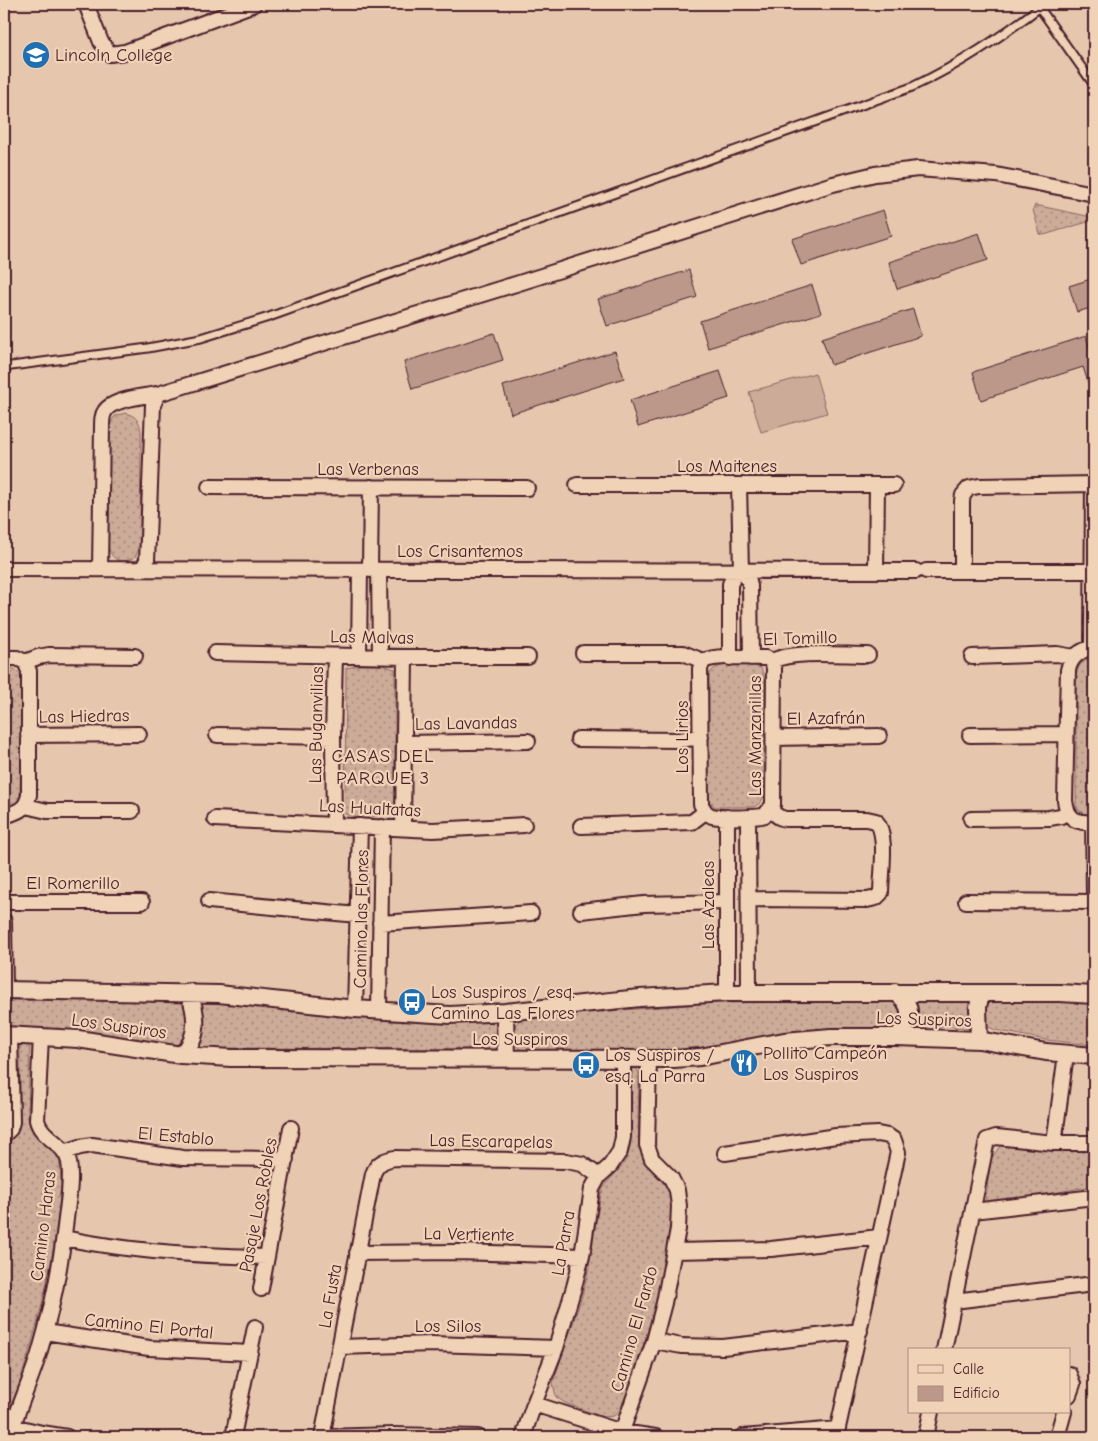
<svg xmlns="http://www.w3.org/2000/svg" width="1098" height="1441" font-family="'Comic Neue',sans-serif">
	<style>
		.grass { fill: url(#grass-dots); stroke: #8b6562 }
		.garden { fill: #ccab98; stroke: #8b6562 }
		.building { fill: #bb9889; stroke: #4a1f2b }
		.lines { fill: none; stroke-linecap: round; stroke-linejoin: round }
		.service-casing { stroke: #4a1f2b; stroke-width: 11 }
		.minor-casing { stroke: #4a1f2b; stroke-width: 18 }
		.tertiary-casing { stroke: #4a1f2b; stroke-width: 20 }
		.service { stroke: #f0d2b6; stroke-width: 7 }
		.minor { stroke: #f0d2b6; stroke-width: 14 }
		.tertiary { stroke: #f0d2b6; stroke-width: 16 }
		.labels { text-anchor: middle; stroke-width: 4.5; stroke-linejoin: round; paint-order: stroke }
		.poi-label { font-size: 18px; fill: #4a1f2b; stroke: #f0d2b6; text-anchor: start }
		.street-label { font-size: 18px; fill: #4a1f2b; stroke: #f0d2b6 }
		.neighbourhood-label { font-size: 19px; letter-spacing: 1px; fill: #4a1f2b; stroke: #f0d2b6 }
	</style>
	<defs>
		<pattern id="grass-dots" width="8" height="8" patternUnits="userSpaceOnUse" patternTransform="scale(1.25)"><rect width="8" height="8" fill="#ccab98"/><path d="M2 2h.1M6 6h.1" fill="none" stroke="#a88b7c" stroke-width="1.8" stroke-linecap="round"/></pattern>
	</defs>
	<rect width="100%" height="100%" fill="#e6c7ae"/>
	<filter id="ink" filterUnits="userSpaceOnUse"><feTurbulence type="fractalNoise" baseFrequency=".02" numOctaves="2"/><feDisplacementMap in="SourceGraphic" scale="10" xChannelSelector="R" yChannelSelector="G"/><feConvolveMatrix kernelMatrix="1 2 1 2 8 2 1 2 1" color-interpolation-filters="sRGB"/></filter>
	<g filter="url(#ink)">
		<path class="grass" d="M1035,205l52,11 7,-1v5l-50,15 -4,-1 -7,-24z
			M125,413c10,2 15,8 16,18l-1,116 -5,10c-12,8 -24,4 -27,-11l1,-121 6,-9z
			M1094,658v158l-9,-2 -8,-5 -1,-3v-127c1,-13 5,-19 18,-21z
			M360,665h22l13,4v144l-34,6 -16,-5 1,-146z
			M754,665l7,3 3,8v120l-4,7 -6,4h-39l-6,-6 -1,-5 1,-122c8,-13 32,-9 45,-9z
			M4,667c11,0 16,4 18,15l-2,114c-3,8 -8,10 -16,10z
			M911,998l65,1 -3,30 -31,-3 -31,1z
			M4,1000l171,1 7,2 4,4 3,23 -7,13 -12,3 -108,-16 -58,-3z
			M993,1000l101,1v44l-48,-5 -51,-10 -8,-4c-2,-10 -4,-21 6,-26z
			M201,1001l36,2 153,18 60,2 49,-2v28l-300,-1z
			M888,1001l10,2 8,6 -9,19 -79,1 -99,18 -38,4h-156l-7,-3 -3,-6v-17l5,-5 50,-6 144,-11z
			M20,1043h10l-2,73c3,24 17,23 30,39 5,20 2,40 0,61 -7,60 -22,117 -41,175l-5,13 -8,8v-268l9,-6 7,-14z
			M633,1068l4,1 2,4c0,18 -3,68 3,82 10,24 27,21 30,53 -6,55 -18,110 -37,162 -4,13 -8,28 -15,40l-6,6 -11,1 -38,-14 -9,-6 -3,-14 27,-81 7,-25 14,-84c6,-15 22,-23 27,-38 6,-17 2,-62 2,-82z
			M1000,1146l94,4v36l-109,18 6,-45z"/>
		<path class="garden" d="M815,373l12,40 -66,19 -12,-40z"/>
		<path class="building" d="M883,210l8,26 -90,29 -9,-26z
			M979,233l9,27 -91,29 -8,-27z
			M689,270l8,27 -90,29 -9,-27z
			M1094,278v29l-17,5 -8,-26z
			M812,285l9,28 -113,35 -8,-27z
			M913,309l8,27 -90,29 -9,-27z
			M494,333l9,27 -91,29 -8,-27z
			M1086,336l8,28v30h-2l-9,-27 -102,33 -8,-28z
			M615,351l9,27 -113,36 -8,-28z
			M720,371l9,27 -91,29 -8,-27z"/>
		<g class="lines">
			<defs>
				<path id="service" d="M1039,7l55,78
					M4,367l144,-19 53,-10 68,-21 643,-230c51,-24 87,-49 132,-83"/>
				<path id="minor" d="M86,4l15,38 9,12 15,-2 129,-48
					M577,485h317
					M739,485l2,85 8,11 1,5 1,72
					M209,487l318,1
					M143,568l4,-8 1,-21 5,-134 5,-11
					M4,569l912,2
					M100,569l2,-142c0,-6 0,-12 3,-16 7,-12 41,-15 53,-17l361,-111 314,-99 42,-10 43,-5 78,6 98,19
					M370,570l1,-83
					M379,570l1,86
					M962,570v-69l1,-6 6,-7 10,-2 115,-2
					M876,571l1,-86
					M926,571h168
					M1094,647c-13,3 -23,9 -26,23l-3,131c3,20 11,21 29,22
					M1092,648l1,-164
					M215,653l190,4h123
					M583,653h100l20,8
					M359,656l1,-86
					M972,657l85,-3 17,3
					M4,658h13l8,4
					M730,658v-74l5,-9 6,-5
					M703,661l-3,8 1,135c2,5 5,10 11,12 8,2 46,2 53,-1l8,-10 1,-137 -2,-7
					M703,661c16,-7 46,-3 63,-3l6,3c22,-11 70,-6 96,-6
					M25,662l13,-5 11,-2 86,1
					M28,735l111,-1
					M217,735l116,2
					M970,735l96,-1
					M774,738l105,-2
					M578,739l101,1 22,-3
					M405,743l123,-2
					M26,806l21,5h85
					M4,816c13,-4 22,-6 25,-21v-124l-4,-9
					M727,817v176
					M748,817l1,175
					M215,819l218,11 91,-5
					M971,819l78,-1 12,-2 6,-4
					M1093,823l1,69
					M334,825l-1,-88 2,-81
					M581,826l111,-4 13,-10
					M403,828l2,-171
					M750,899l117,1 9,-2 5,-5c0,-18 7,-59 -5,-72l-9,-2h-82l-6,-2 -8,-6
					M209,901l149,14
					M966,901l128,1
					M4,902h138
					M581,911l63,-7 83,-2
					M4,921l1,69
					M380,923l151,-10
					M355,1009l5,-183
					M379,1011l3,-184
					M4,1135l6,-6 2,-7 -2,-87
					M1054,1143l12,-89
					M65,1152l15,-5 12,-2 91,13 103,1
					M725,1153l111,-17 42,-2 10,2 6,4 4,12 -62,285
					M973,1211l121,-14
					M64,1238c67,14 134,18 203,19
					M674,1251l97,-2 108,-12
					M357,1253l101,-1 124,4
					M261,1289l30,-161
					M954,1301l140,-17
					M45,1332l104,16 101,5
					M654,1341l28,5 41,1 137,-16
					M340,1347l92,-3 124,4
					M944,1350l43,-210 9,-3 58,6h40
					M1069,1374l4,10 -4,11
					M534,1404l88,28 34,5
					M4,1424l38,9 25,4
					M9,1437c9,-28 21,-55 30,-83 13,-44 22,-89 27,-135 2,-18 6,-39 3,-57 -4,-19 -28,-24 -32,-42l4,-84
					M233,1437l22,-110
					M322,1437l51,-263c4,-11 11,-14 22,-16l171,3 16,3 17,12
					M323,1437l71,-2 84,2
					M523,1437l11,-33 22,-56 18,-61 8,-31 10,-67 7,-13 11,-10 10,-15 3,-14v-79
					M620,1437l34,-96 10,-38 14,-74 1,-23 -2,-16 -6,-12 -19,-19 -5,-14 2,-86
					M742,1437l96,-8
					M926,1437l5,-25
					M1057,1437l7,-25"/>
				<path id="tertiary" d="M4,990l215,4 136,15 95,6 55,-3 135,-14 87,-5h333l34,2
					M895,992c20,13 17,30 2,45
					M505,1012l1,46
					M4,1035l74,4 103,16 50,3 443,1 26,-2 84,-16 47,-4h66l82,3 67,12 48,4
					M979,1040l-1,-33 3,-14
					M181,1055c19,-16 16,-41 8,-63"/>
			</defs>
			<use href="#service" class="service-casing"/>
			<use href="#minor" class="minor-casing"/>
			<use href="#tertiary" class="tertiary-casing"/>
			<use href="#service" class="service"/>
			<use href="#minor" class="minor"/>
			<use href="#tertiary" class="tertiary"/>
		</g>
	</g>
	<defs>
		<symbol id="school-disc" viewBox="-11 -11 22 22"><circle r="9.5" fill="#1f6fb2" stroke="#f0d2b6"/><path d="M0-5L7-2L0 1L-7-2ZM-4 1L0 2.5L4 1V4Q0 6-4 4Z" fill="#fff"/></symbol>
		<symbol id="bus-disc" viewBox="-11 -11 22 22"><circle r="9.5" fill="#1f6fb2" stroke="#f0d2b6"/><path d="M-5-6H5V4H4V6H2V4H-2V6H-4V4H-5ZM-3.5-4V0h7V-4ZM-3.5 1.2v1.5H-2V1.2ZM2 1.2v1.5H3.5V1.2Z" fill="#fff"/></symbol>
		<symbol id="restaurant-disc" viewBox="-11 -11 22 22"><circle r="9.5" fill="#1f6fb2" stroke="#f0d2b6"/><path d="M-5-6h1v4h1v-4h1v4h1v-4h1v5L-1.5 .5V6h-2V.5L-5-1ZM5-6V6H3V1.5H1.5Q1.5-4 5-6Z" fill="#fff"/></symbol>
	</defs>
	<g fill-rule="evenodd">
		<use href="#school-disc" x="20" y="39" width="32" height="32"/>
		<use href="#bus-disc" x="396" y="986" width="32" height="32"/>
		<use href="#restaurant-disc" x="728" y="1047" width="32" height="32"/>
		<use href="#bus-disc" x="570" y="1049" width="32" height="32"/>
	</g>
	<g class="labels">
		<g class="poi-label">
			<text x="55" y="61">Lincoln College</text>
			<text x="431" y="998">Los Suspiros / esq.<tspan x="431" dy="21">Camino Las Flores</tspan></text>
			<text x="763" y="1059">Pollito Campeón<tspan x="763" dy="21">Los Suspiros</tspan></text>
			<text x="605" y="1061">Los Suspiros /<tspan x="605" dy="21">esq. La Parra</tspan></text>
		</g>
		<g class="street-label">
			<text x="727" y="472">Los Maitenes</text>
			<text x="368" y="475">Las Verbenas</text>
			<text x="460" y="557">Los Crisantemos</text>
			<text transform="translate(372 637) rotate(1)" y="6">Las Malvas</text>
			<text transform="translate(800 638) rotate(-2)" y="6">El Tomillo</text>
			<text transform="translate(84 716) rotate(-1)" y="6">Las Hiedras</text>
			<text transform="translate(826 718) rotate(-1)" y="6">El Azafrán</text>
			<text transform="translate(466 723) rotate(-1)" y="6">Las Lavandas</text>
			<text transform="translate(316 725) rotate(-89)" y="6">Las Buganvilias</text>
			<text transform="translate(755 736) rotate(-90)" y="6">Las Manzanillas</text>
			<text transform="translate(682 737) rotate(-90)" y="6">Los Lirios</text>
			<text transform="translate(370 808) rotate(3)" y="6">Las Hualtatas</text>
			<text x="73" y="889">El Romerillo</text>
			<text transform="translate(708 905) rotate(-90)" y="6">Las Azaleas</text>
			<text transform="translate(361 919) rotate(-89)" y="6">Camino las Flores</text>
			<text transform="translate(924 1019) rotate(2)" y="6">Los Suspiros</text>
			<text transform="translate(119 1026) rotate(8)" y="6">Los Suspiros</text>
			<text x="520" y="1045">Los Suspiros</text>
			<text transform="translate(176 1136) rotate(5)" y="6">El Establo</text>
			<text transform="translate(491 1141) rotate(1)" y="6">Las Escarapelas</text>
			<text transform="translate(258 1205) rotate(-79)" y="6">Pasaje Los Robles</text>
			<text transform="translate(43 1226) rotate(-83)" y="6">Camino Haras</text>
			<text transform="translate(469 1234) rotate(1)" y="6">La Vertiente</text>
			<text transform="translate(563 1243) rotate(-80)" y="6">La Parra</text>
			<text transform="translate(330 1296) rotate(-80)" y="6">La Fusta</text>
			<text transform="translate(149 1326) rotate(6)" y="6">Camino El Portal</text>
			<text x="448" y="1332">Los Silos</text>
			<text transform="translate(634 1329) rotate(-74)" y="6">Camino El Fardo</text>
		</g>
		<g class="neighbourhood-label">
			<text x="383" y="762">CASAS DEL<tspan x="383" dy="22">PARQUE 3</tspan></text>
		</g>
	</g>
	<rect width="1098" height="1441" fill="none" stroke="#f0d2b6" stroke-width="20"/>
	<rect x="10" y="10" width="1078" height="1421" fill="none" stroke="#4a1f2b" stroke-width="2" filter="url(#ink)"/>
	<rect x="908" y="1348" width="162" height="65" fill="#f0d2b6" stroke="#ae8a7e"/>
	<rect x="918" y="1365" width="25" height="8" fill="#f0d2b6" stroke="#ae8a7e"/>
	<text x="953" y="1374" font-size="15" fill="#4a1f2b">Calle</text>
	<rect x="918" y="1386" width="25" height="15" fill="#bb9889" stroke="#ae8a7e"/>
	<text x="953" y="1398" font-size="15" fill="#4a1f2b">Edificio</text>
</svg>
